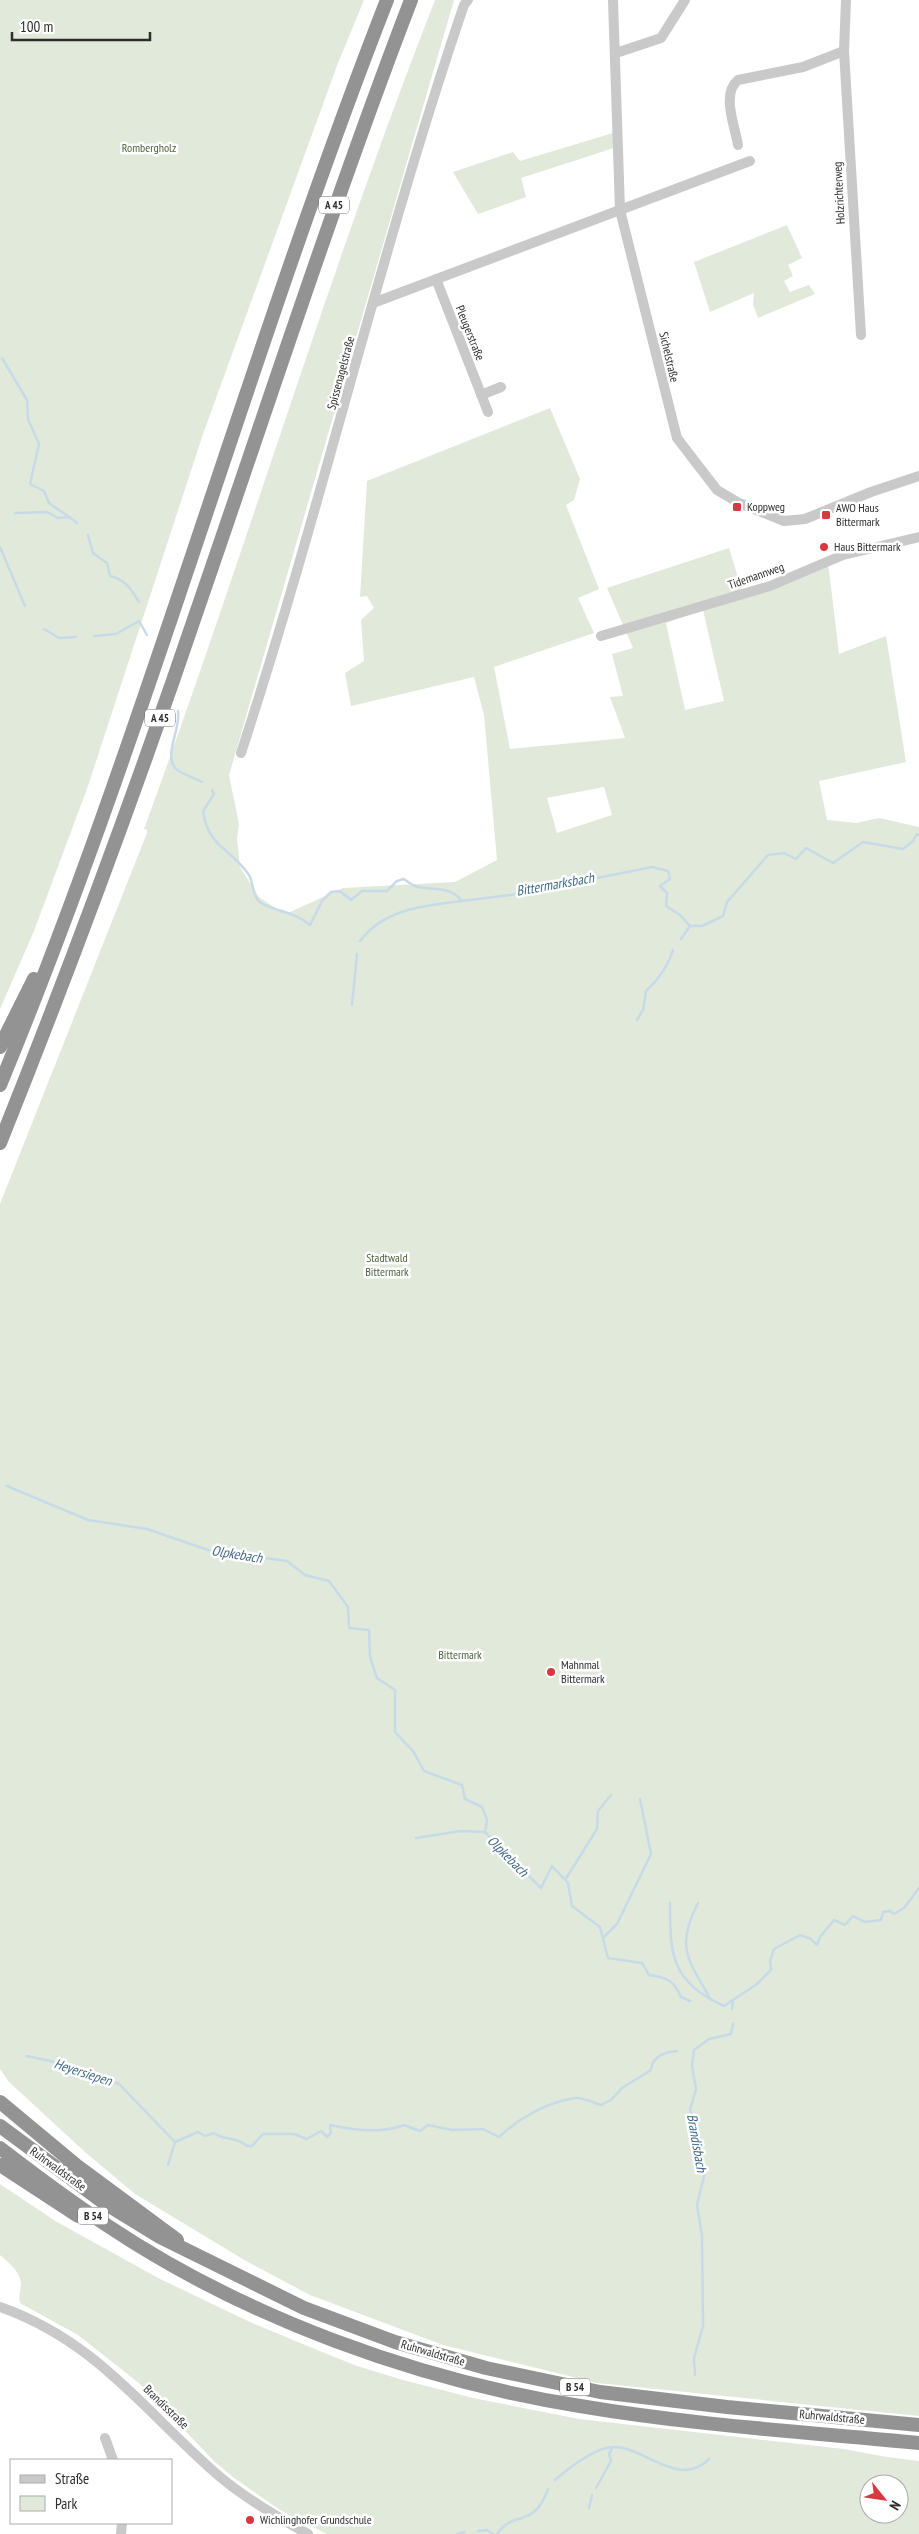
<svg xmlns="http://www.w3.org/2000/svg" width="919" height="2534" font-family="'PT Sans Narrow',sans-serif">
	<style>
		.green { fill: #e1e9da; fill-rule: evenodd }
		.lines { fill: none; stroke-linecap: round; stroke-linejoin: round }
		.stream { stroke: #c7dae8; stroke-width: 2.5 }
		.minor { stroke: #c9c9c9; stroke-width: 10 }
		.highway { stroke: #939393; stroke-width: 14 }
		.poi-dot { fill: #d83840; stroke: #fff; stroke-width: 2 }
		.labels { text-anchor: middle; stroke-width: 5; stroke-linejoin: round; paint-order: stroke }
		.shield { fill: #fff; stroke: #6b6b6b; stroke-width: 1 }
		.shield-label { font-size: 11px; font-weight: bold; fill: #2c2c2c }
		.park-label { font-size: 12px; fill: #4e633d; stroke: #fff }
		.street-label { font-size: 12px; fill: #2c2c2c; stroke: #fff }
		.poi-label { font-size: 12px; fill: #2c2c2c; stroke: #fff; text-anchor: start }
		.water-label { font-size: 14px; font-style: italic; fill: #406a87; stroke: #fff }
	</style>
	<rect width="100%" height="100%" fill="#fff"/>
	<path class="green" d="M0,0h364l-26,63 -135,371 -115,352 -54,145 -34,78z
		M435,0h19l-225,775 10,49 -2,15 3,28 19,30 19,13 10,3 55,-25 112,-6 42,-22 -13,-145 -10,-38 -123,29 -6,-33 19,-12 -3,-41 13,-12 -7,-12 -7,1 7,-116 183,-73 30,71 -6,21 -8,5 33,84 -21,9 16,35 -100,34 16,82 115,-11 -15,-41 13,-1 -11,-42 21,-6 -26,-60 122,-40 14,46 85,-32 11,92 47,-18 20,126 -87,19 8,39 29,3 23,-5 40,9v1589l-322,-33 -154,-38 -133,-50 -64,-34 -111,-67 -50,-42 -76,-70 -9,-13v-865l147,-371v-3l-3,-1c101,-275 184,-556 291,-829zM703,610l21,91 -39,9 -19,-87zM604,787l8,28 -55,18 -10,-35z
		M613,133l1,15 -93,30 5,19 -48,17 -25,-42 60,-20 7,9z
		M787,225l15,33 -14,7 5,11 -9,5 6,11 19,-7 6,9 -57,24 -5,-14 1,-11 -44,19 -16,-50z
		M0,2184l57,38 103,57 90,43 55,23 52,21 46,14 70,18 106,21 265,30 43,8 32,4v73h-592l-47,-24 -46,-32 -19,-16 -75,-78 -62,-49 -58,-32c-2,-8 1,-13 1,-20 -1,-12 -13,-21 -21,-28zM869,2484h30v30h-30z"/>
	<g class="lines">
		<path class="stream" d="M2,358l25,42 1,19 11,25 -9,40 14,7 5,12 20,14
			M15,513l32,-1 11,6 11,-1 8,6
			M88,535l5,18 14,10 3,13c16,4 21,13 29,26
			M0,547l25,59
			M44,629l15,9 17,-1
			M94,636l22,-2 23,-13 8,14
			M178,711c3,18 -14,42 -3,57 4,5 20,10 27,14
			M212,790l2,4 -11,17c6,38 27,36 46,64 5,9 3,22 12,28 16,9 35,9 49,22l12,-24 9,-9 9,-1 11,9 11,-9h25l10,-10 7,-2c4,3 9,7 14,8 17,3 32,-1 44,14l55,-7 135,-27 16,4 2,8 -10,7 7,7 -1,13 14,9 10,11h12l21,-10 4,-14 41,-47 16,-2 12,6 10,-11 27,15 30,-21 40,7 10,-8 4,-7 2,1
			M681,939l9,-13
			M360,941c25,-33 64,-35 102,-40
			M352,1005l5,-51
			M637,1020l6,-10 3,-19c13,-12 22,-24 27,-41
			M7,1486l81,34 59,9 61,21 79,11 18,14 24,6 19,26 1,21 20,2 1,27 7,21 18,12v42l18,19 11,20 38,14 3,14 17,8 5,13 -2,12 56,56 11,-22 16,17 4,23 28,21 8,31 34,5 7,12c18,2 25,6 32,22l9,4
			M416,1838l45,-7 23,1
			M565,1880l32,-51 1,-18 13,-16
			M670,1903c0,53 1,78 54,103l33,-22 14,-14 -1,-9 4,-12 26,-14 11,4 6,6 3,-8 14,-17 11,5 8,-9 12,6 16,-2 2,-8 7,-1 4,3 10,-6 15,-20
			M698,1903c-23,45 -10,56 13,97
			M603,1938l14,-14 34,-70 -11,-55
			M732,2009l1,-8
			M27,2056l51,11 41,17 56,58
			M168,2165l7,-23 23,-10 7,4 9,-3c10,8 22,3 33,13h5l11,-12h31l13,5 14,-8 6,6 4,-4 -1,-8c23,5 52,9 74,0l16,6 8,-6 24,5 31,-1 16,8c20,-19 48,-35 76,-39 8,-1 19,5 26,7l10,-5 11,-12 29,-18c1,-14 15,-18 26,-19
			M695,2375l-1,-17 9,-32 -1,-90 -5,-31 8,-33 -8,-30v-13l-7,-19 6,-21 -4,-23 2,-16 15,-11 22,-5 2,-10
			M555,2480c14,-12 41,-34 60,-33 31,1 64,42 94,12
			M596,2488l15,-27 -2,-7 3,-5
			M589,2508l3,-13
			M478,2531l9,-1 6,4
			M457,2534l7,-2
			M497,2534c17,-25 36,-4 51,-45"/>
		<path class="minor" d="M613,0l7,210 57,228 40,52 22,13 45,18 21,-2 66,-27 48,-16
			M846,0l-2,51 17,284
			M616,53l45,-15 24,-38
			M738,145c-3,-19 -17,-51 0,-65l65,-13 41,-16
			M436,279l52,133
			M373,303l377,-142
			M481,395l20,-8
			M601,636l169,-50 73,-31 76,-18
			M241,753c81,-247 139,-502 223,-748l4,-5
			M0,2307c97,34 145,105 219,169 27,23 58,41 89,58
			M105,2438l8,22
			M121,2534l1,-11"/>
		<path class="highway" d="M0,1047l34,-68
			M0,1085c147,-355 247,-727 387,-1085
			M0,1143c72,-180 139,-361 201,-544 69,-200 134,-401 210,-599
			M0,2102l77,64 100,74
			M0,2126l103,76 57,35 144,71 91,34 91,26 114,24 127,15 192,18
			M0,2148c35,27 71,54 108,78 138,92 309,154 472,180 112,19 226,26 339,37
			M0,2165l78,51"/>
	</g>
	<g class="poi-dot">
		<rect x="732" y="502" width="10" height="10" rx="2.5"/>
		<rect x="821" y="510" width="10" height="10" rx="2.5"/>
		<circle cx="824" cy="547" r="5"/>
		<circle cx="551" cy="1672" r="5"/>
		<circle cx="250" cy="2520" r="5"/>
	</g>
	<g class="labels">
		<g class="shield">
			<rect x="319" y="196.5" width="30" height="17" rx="4"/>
			<rect x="145" y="709.5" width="30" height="17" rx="4"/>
			<rect x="78" y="2207.5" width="30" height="17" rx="4"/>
			<rect x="560" y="2378.5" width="30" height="17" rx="4"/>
		</g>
		<g class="shield-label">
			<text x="334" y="209">A 45</text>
			<text x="160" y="722">A 45</text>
			<text x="93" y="2220">B 54</text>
			<text x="575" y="2391">B 54</text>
		</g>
		<g class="park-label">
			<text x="149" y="152">Rombergholz</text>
			<text x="387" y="1262">Stadtwald<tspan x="387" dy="14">Bittermark</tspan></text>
			<text x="460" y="1659">Bittermark</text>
		</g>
		<g class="street-label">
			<text transform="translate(839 193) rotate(-93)" y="4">Holzrichterweg</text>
			<text transform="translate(470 333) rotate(68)" y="4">Pleugerstraße</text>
			<text transform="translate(669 357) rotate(77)" y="4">Sichelstraße</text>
			<text transform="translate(341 373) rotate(-75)" y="4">Spissenagelstraße</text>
			<text transform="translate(756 576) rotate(-19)" y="4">Tidemannweg</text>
			<text transform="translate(58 2169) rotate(36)" y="4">Ruhrwaldstraße</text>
			<text transform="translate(433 2353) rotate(16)" y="4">Ruhrwaldstraße</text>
			<text transform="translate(166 2407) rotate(44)" y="4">Brandisstraße</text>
			<text transform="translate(832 2417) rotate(5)" y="4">Ruhrwaldstraße</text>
		</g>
		<g class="poi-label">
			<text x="747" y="511">Koppweg</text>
			<text x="836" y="512">AWO Haus<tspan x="836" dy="14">Bittermark</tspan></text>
			<text x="834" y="551">Haus Bittermark</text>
			<text x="561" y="1669">Mahnmal<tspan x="561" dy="14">Bittermark</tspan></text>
			<text x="260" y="2524">Wichlinghofer Grundschule</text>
		</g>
		<g class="water-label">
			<text transform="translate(555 884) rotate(-10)" y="5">Bittermarksbach</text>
			<text transform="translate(237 1554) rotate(9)" y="5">Olpkebach</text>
			<text transform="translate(508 1856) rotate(45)" y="5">Olpkebach</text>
			<text transform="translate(83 2072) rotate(18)" y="5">Heyersiepen</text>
			<text transform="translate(697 2143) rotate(80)" y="5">Brandisbach</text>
		</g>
	</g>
	<rect x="10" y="2459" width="162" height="65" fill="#ffffff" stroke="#ababab"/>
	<rect x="20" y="2475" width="25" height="8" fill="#c9c9c9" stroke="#ababab"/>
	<text x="55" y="2484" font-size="15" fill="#2c2c2c">Straße</text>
	<rect x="20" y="2496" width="25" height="15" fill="#e1e9da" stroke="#ababab"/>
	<text x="55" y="2509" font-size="15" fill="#2c2c2c">Park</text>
	<g transform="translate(884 2499) rotate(120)"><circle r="24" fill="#ffffff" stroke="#ababab"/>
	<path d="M0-4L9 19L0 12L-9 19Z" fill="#d83840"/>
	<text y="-8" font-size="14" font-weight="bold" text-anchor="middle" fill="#2c2c2c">N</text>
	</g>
	<path d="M12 32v8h138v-8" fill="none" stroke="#2c2c2c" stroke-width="2.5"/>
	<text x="20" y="32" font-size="15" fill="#2c2c2c" stroke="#ffffff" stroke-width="4" paint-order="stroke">100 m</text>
</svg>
